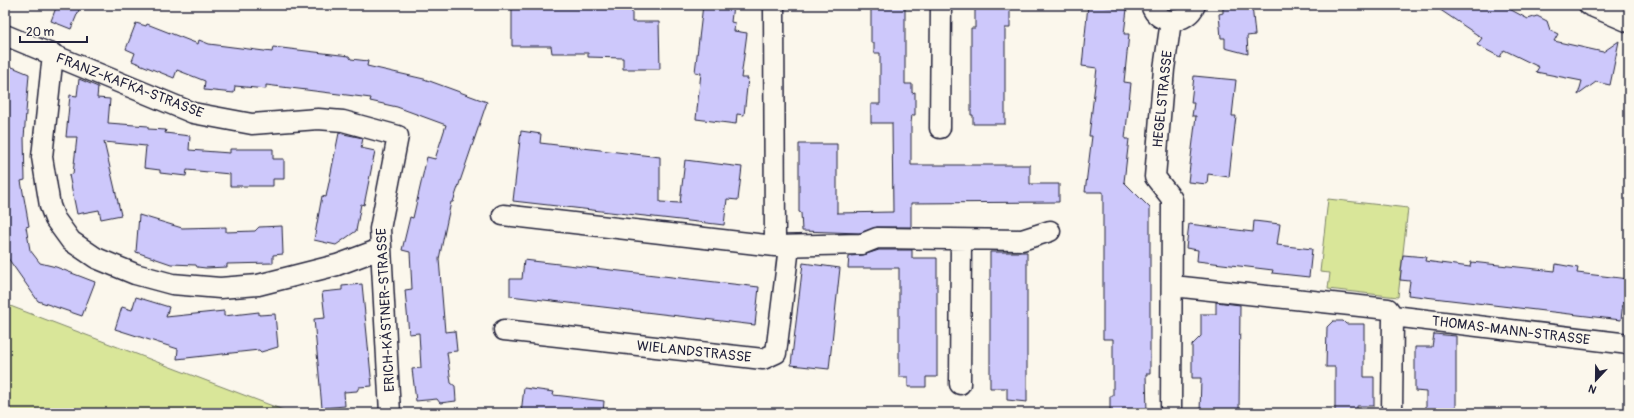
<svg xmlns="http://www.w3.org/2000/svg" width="1634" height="418" font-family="Pangolin,sans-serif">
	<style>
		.green { fill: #d9e699; stroke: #7e846a }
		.building { fill: #cdc8fb; stroke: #22223b }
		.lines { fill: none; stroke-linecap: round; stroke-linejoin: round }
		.minor-casing { stroke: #22223b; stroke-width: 23 }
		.minor { stroke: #fbf7ec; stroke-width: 20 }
		.labels { text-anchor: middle; stroke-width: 4; stroke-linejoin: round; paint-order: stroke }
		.street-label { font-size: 14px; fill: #22223b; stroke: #fbf7ec }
	</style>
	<rect width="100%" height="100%" fill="#fbf7ec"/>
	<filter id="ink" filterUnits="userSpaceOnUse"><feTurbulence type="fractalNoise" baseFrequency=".025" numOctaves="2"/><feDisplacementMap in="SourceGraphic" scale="8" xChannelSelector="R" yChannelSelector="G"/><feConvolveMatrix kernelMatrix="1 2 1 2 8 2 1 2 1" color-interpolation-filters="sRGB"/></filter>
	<g filter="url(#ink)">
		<path class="green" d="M1328,199l80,9 -10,89 -70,-8 2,-16 -10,-1z
			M5,304l286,109h-286z"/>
		<path class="building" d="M57,5h24l-10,24 -20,-8z
			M520,5h112v17h27l1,47h-37v-11l-35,-1v-4h-36l-1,-7h-39v-39l8,1z
			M703,5h30l-2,17 4,1 -1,8 13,2 -6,45h7l-4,37 -7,-1 -1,10 -40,-5 5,-46 -6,-1z
			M871,5h34v79h7v9l3,-1v23h-3l-1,8v42h119v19h29v18l-148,1v24h-34l-17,6 -58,-2 -1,-18 -2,-1v-68h38v69l56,-1 -1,-89h-21v-19h9v-51h-6v-10h-3z
			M975,5h35v23h-5v96h-32v-9h-2v-87h4z
			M1088,5l39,4 -3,25h5l-5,48 7,1 -6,56h4l-5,43 26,26v166h-4l1,39h-37v-17h3v-57h-10v-147h-18l7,-56h-3l8,-68 -15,-2z
			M1223,5h29l3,30 -8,1 1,18 -23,-6v-10h-4l-2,-24 4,-1z
			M1433,5h69l26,14 9,-3 10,5 3,9 8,4 -4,7 49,11 16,-11 -9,44 -14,-3 -18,13 4,-14 -46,-9 3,-5 -35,-17 -4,7 -23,-12 5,-7z
			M136,23l10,3 1,-2 51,20 1,-4 10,4 63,8 1,-5 76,9 2,3 17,2 -1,5 57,13 63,23 -34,100h-2l-12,57 6,73 10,-1 2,20 -10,1 4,31 4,3 1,15 -16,2 -3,-4 -21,2 -4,-32 9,-1 -2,-35 -10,1 -4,-44 7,-1 -2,-37 -8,-2 8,-33 3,1 14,-61 8,2 11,-34 -49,-18 -27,-6 1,-3 -105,-13v4l-31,-3 -1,7 -30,-3 1,-9 -28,-11 -3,8 -42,-17 3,-8 -9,-4z
			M5,64l24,10 -5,64 1,42 -4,1 8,45 -3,1 4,23 10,13 16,4 39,15 -13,34 -44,-15 -33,-47z
			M1194,76l42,4 -4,36h4l-7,61 -21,-3 -1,10 -19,-2 8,-66h-4l2,-13h-3z
			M79,79l19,8 -1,11 13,1 -2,24 40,3v3l18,1 -1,3 25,3 -1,14 41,3v-4h43v10h11v20h-11v7h-43v-12l-43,-4 -1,6 -26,-3v-3l-16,-2 2,-22 -42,-4 17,73 -20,4 -2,-9 -22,4 -8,-39 4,-1 4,-37h-11l4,-42 7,1z
			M521,131l20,3 -1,9 120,14v45l20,1 5,-43 57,7 -4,33 -11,-1 -3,26 -211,-24z
			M339,133l24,5 -2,10 14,3 -11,54 -3,-1 -5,27 -20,14 -22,-5 8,-44 4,1z
			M139,215l43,13 44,-1v5l29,-1 4,-4 23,-1 1,28 -10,1v8l-46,1v3l-21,1 -9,-1 -1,-2 -25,-1 -35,-12z
			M1254,221l26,3 -3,21 35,4 -3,28 -37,-4 1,-3 -76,-9 1,-11 -12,-2 3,-24 64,8z
			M879,250h33v8h25v119h-11v10h-18v-10h-9v-109h-51l1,-12 14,-1z
			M990,252h37v150l-20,-2v-12h-17z
			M1403,255l23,2 -1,4 45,6 1,-5 84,9 1,-7 22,4 -1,5 52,6v23h-6l-2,18 -213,-25 2,-14 -10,-1z
			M524,260l235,27 -4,38 -245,-29v-17h12z
			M803,263l37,5 -11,101 -38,-4z
			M362,284l10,102 -13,1 -2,4 -13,1 1,14 -23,2 -8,-89 11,-1 -3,-26 20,-2v-4z
			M136,297l33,10 -3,10 58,-6v5l35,-4v3l16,-1 3,33 -17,5 -2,-2 -82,9 1,-10 -63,-20 7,-22 10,3z
			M1216,302l24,3 -1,108h-39l1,-35h-9v-33l9,-9v-22h15z
			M1333,321h10l3,3h18v53h10v29h-17v7h-22v-46h-9l1,-40z
			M1434,334l22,2v77h-30v-21l-11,-1v-44h17z
			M524,388l30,4 -1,3 10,1 41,5 -1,12h-82z"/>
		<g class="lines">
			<defs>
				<path id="minor" d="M774,5l1,241 87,-2 15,-6 145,2 28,-9
					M1151,5c7,22 36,19 44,0
					M1589,5l40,17
					M5,35l188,78 59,11 66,-5 25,2 55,15 -18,93 10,184
					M53,54l-11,103 8,49 5,13 16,22 25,17 39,16 37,10 48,4 38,-3 79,-20 43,-16
					M940,128l1,-123
					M503,215l272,31
					M1173,286l215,23 5,7 -1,97
					M1393,316l236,28
					M504,330l259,29 13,-6 13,-106
					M960,384l1,-144
					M1171,413l1,-214 -17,-22 9,-108 7,-48"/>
			</defs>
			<use href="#minor" class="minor-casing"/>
			<use href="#minor" class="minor"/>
		</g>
	</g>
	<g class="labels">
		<g class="street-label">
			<text transform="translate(130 85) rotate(21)" y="5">FRANZ-KAFKA-STRASSE</text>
			<text transform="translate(1162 99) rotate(-84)" y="5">HEGELSTRASSE</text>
			<text transform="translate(385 310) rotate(-93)" y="5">ERICH-KÄSTNER-STRASSE</text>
			<text transform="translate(1511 330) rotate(7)" y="5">THOMAS-MANN-STRASSE</text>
			<text transform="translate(694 351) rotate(6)" y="5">WIELANDSTRASSE</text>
		</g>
	</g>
	<rect width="1634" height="418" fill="none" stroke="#fbf7ec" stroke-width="20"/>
	<rect x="10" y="10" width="1614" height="398" fill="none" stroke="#22223b" stroke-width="1.5" filter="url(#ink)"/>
	<g transform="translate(1596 380) rotate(202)" stroke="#fbf7ec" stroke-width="3" paint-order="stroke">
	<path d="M0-3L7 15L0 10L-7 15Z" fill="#22223b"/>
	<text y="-6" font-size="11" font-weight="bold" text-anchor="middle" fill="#22223b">N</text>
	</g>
	<path d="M20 36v6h67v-6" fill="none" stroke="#22223b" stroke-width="2"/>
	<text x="26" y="36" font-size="12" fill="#22223b" stroke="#fbf7ec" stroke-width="3" paint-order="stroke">20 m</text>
</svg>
